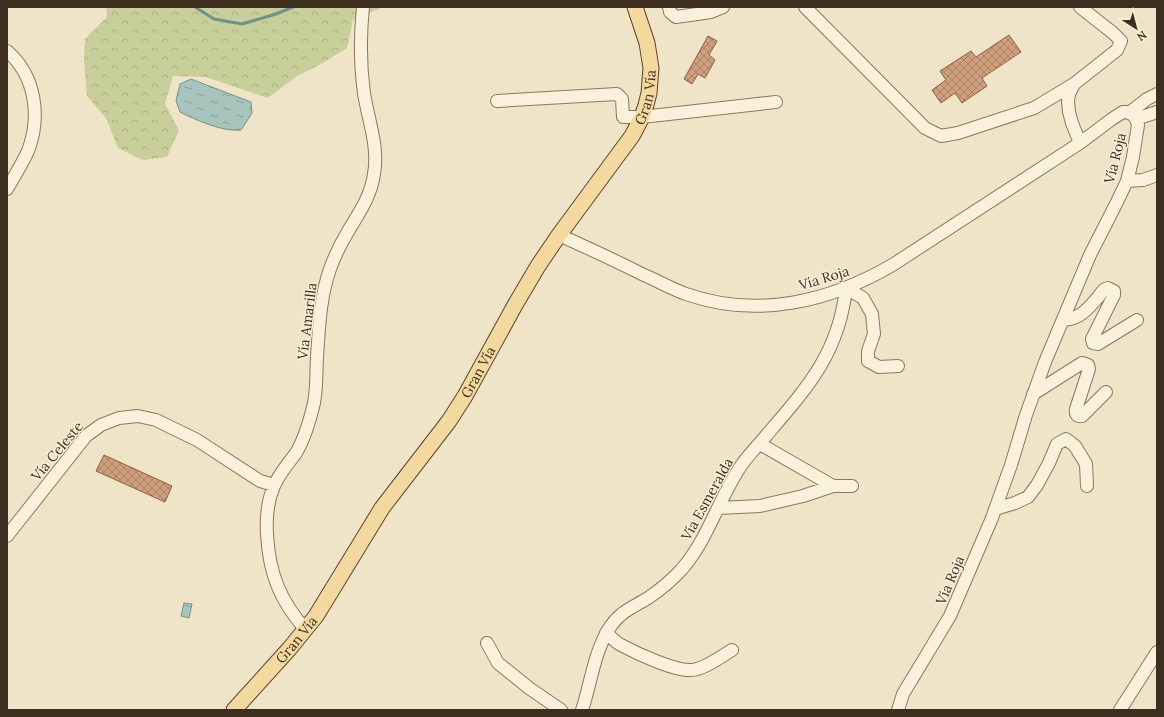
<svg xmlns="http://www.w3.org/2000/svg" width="1164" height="717" font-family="Lora,serif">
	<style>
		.forest { fill: url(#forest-crowns) }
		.water { fill: url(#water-ripples); stroke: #6f938a }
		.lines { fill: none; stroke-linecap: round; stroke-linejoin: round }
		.stream { stroke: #6f938a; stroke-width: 3 }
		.building { fill: url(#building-cross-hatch); stroke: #8d5f41 }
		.minor-casing { stroke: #8d765c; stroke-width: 14 }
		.major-casing { stroke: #5b4430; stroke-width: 17 }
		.minor { stroke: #faf1dc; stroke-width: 12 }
		.major { stroke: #f3d9a0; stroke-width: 15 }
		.labels { text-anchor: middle; stroke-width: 3; stroke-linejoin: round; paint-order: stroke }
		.street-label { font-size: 14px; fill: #3d2e20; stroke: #f7eed8 }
	</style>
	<defs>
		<pattern id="forest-crowns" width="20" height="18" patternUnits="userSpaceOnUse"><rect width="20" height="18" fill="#c9cf9b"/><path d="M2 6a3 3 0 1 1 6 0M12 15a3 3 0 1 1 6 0" fill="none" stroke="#aeb285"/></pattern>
		<pattern id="water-ripples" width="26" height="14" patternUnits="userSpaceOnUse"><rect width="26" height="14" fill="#a9c4bc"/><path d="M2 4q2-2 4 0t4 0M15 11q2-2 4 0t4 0" fill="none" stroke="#8ba098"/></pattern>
		<pattern id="building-cross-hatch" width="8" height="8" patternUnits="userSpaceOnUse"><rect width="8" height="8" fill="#cf9f7d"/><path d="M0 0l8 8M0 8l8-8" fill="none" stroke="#a98266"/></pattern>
	</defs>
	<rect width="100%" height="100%" fill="#f0e4c8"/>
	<path class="forest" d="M106,7h277l-30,13 -6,28 -24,15 -26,13 -29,22 -62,-21 -33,-1 -8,28 14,26 -12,27 -24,3 -25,-12 -12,-30 -19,-22 -3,-36 1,-21 22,-22z"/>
	<path class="water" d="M191,79l60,23 1,11 -11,17c-19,2 -45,-10 -61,-18l-4,-11 4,-17z
		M184,603l8,1 -3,14 -8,-2z"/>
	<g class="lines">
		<path class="stream" d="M195,7l19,12 28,5 34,-10 17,-7"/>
	</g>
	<path class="building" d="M1009,35l12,17 -39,26 5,8 -25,17 -7,-10 -14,10 -9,-13 14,-10 -6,-9 31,-20 5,6z
		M708,36l9,5 -8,14 6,5 -10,18 -7,-4 -6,10 -8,-5z
		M104,455l68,31 -7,16 -69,-31z"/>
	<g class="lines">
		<defs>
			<path id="minor" d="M669,7l1,5 6,5 35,-5 12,-5
				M805,7l120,121 16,8 17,-3 76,-25 40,-24
				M1080,7l33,26 8,8 -4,9 -43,34 -5,10 -1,7 1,11 3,11 8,20
				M7,51c29,25 34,66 21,100 -6,13 -14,26 -21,38
				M497,101l120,-7 5,5 1,18h19l134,-15
				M1129,113l18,-14 10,-5
				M1136,119l21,-7
				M1127,181l16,-1 14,-5
				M559,235c29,13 57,26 85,40 14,6 28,14 42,19 71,25 144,8 208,-30l186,-121 32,-24 11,-7h3l6,2 4,5 2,6 -3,19 -2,13 -6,24 -11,23 -26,51 -45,107 -19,53 -15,50 -19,53 -42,98 -47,78 -5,16
				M1063,320c17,-1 25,-11 36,-24 3,-4 4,-7 9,-8l6,3v4l-22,44 1,4 5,1 39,-24
				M1033,394l49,-31 6,2 1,4 -13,40c-1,5 1,8 6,7l24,-24
				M760,444l73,42h19
				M718,508l42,-2 43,-10 30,-10
				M995,509l20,-6 13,-6 9,-12 12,-22 8,-19 9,-5 9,7 11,18 1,22
				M7,536l79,-100 15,-11 18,-7 19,-2 18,4 41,20 63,41 14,4
				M306,630c-26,-29 -37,-57 -39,-96 -1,-17 0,-32 7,-48 5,-12 14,-22 22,-33 9,-15 14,-33 18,-50 3,-15 2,-30 3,-46 2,-29 3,-60 13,-88 5,-14 12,-28 20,-41 11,-18 21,-33 24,-54 5,-28 -6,-54 -10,-81 -4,-29 -4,-57 -1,-86
				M606,633c5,4 9,9 15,12 15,8 53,26 70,25 12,0 31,-14 41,-20
				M487,643l11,20 31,25 32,22
				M582,710c9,-27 12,-58 28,-83 11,-16 22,-19 38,-29 12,-8 24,-18 34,-29 25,-29 35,-65 55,-97 7,-13 19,-24 28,-35 41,-48 74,-83 81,-149l17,10 9,16 2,20 -6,17v10l11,6 19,-1
				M1120,710l37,-58"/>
			<g id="major">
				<path id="s1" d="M234,710l56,-62 26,-32 66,-108 47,-61 20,-26 16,-25 50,-91 23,-39 21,-31 73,-99 10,-19 4,-12 3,-12 2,-25 -4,-25 -12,-36"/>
			</g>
		</defs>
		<use href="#minor" class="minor-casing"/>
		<use href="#major" class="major-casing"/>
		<use href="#minor" class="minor"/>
		<use href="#major" class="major"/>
	</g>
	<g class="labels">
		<g class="street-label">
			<text dy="5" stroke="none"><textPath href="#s1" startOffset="742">Gran Vía</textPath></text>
			<text transform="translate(1115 158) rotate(-76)" y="5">Vía Roja</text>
			<text transform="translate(824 278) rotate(-17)" y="5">Vía Roja</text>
			<text transform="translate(307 321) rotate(-83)" y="5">Vía Amarilla</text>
			<text dy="5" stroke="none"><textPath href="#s1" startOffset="418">Gran Vía</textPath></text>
			<text transform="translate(57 451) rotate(-50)" y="5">Vía Celeste</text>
			<text transform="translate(707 499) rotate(-61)" y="5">Vía Esmeralda</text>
			<text transform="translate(950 580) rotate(-67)" y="5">Vía Roja</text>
			<text dy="5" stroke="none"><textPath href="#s1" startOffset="94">Gran Vía</textPath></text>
		</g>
	</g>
	<rect width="1164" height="717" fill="none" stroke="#3d2e20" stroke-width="16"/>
	<g transform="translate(1136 28) rotate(144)" stroke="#f7eed8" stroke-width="3" paint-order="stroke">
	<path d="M0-3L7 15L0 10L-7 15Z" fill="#3d2e20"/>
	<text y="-6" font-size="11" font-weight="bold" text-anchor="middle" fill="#3d2e20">N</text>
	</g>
</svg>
